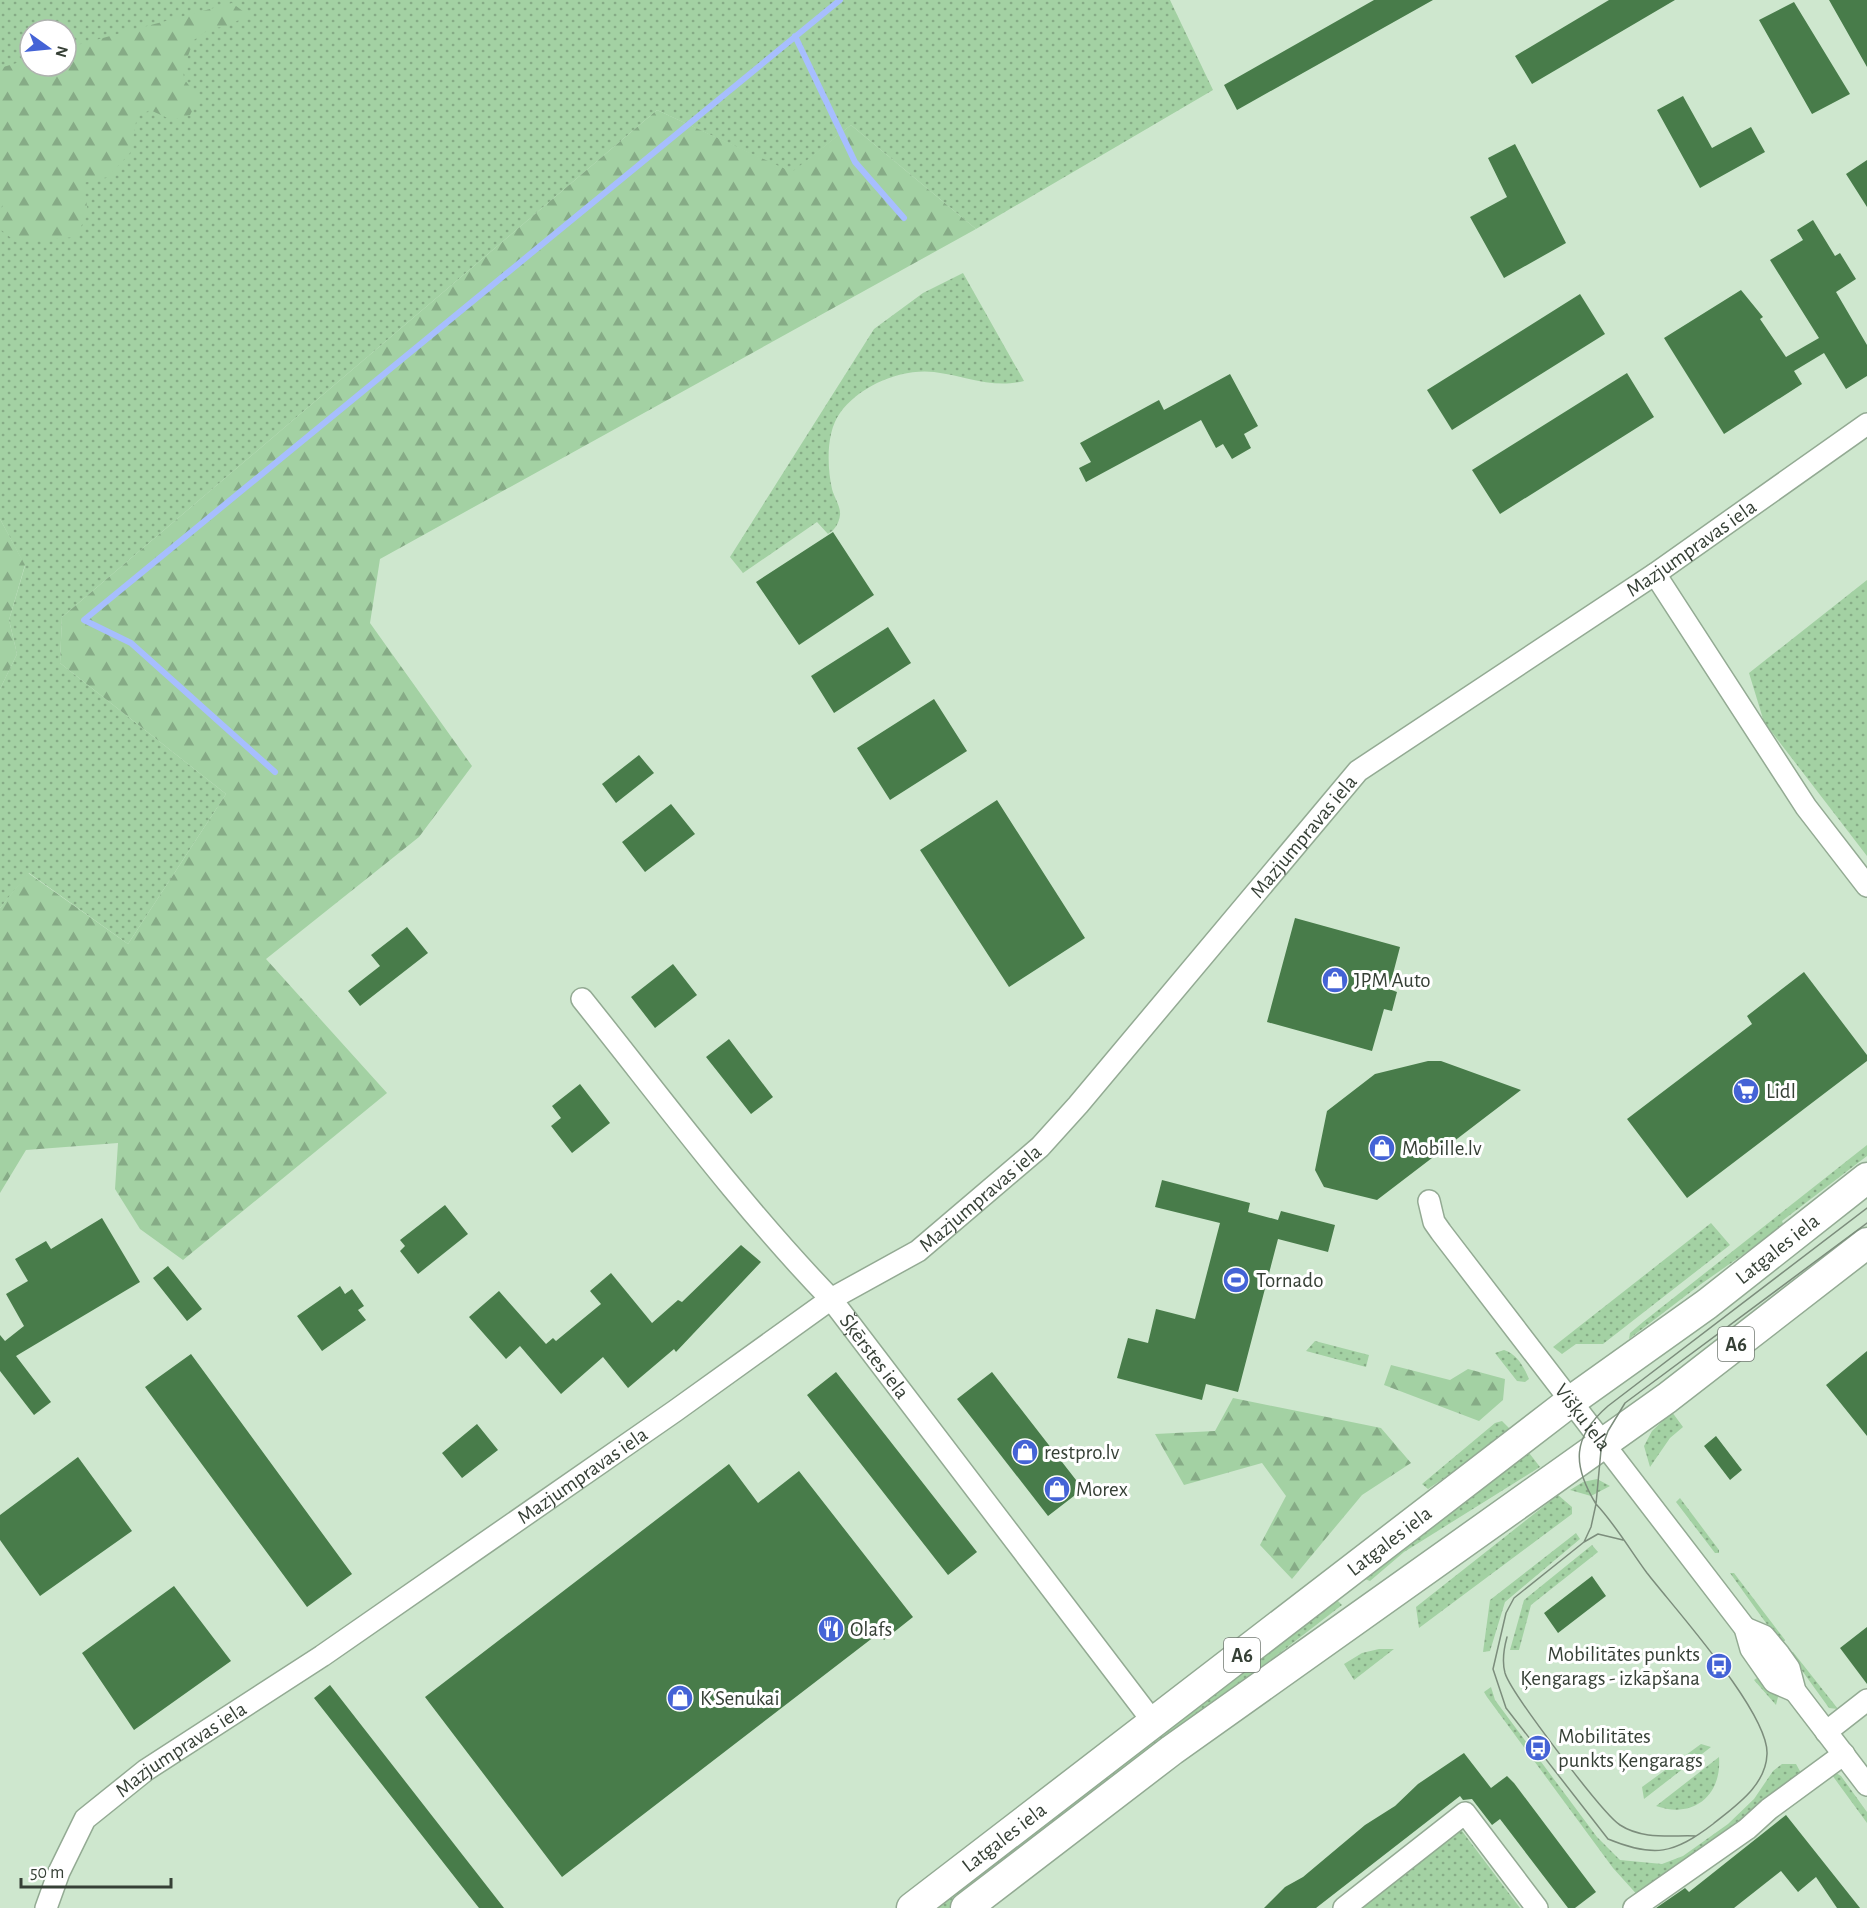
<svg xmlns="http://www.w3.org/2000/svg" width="1867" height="1908" font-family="'Alegreya Sans',sans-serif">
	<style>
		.grass { fill: url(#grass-dots); fill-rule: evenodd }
		.forest { fill: url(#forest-firs) }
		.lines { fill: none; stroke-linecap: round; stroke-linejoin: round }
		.stream { stroke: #a7befe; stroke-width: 6 }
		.building { fill: #487c4a }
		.minor-casing { stroke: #93aa93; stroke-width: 24 }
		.highway-casing { stroke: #93aa93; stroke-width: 33 }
		.minor { stroke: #fff; stroke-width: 21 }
		.highway { stroke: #fff; stroke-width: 30 }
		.tram { stroke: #7c8d7c; stroke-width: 1.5 }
		.labels { text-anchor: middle; stroke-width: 6; stroke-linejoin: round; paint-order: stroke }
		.shield { fill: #fff; stroke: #727972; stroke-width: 1.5 }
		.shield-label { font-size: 20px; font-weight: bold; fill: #364036 }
		.street-label { font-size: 21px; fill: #364036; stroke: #fff }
		.poi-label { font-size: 21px; fill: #364036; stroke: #fff; text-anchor: start }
	</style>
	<defs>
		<pattern id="grass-dots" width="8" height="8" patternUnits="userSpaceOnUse" patternTransform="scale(1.5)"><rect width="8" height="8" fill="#a3d1a3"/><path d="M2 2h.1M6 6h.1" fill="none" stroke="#86ab86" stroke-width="1.8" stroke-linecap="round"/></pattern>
		<pattern id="forest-firs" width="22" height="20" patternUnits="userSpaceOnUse" patternTransform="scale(1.5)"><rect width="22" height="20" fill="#a3d1a3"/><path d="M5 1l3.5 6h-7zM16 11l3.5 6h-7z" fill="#86ab86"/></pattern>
	</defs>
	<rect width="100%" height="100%" fill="#cee7ce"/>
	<path class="grass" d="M0,0h1170l43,90 -237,139 -125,-104 -59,48 -135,-63 -595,507 -2,46 166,131 -98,150 -99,-71 -29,35v-219l17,-35 -8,-34 16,-54 -25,-47zM30,30h36v36h-36z
		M963,273l61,108c-32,8 -58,-5 -90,-9 -33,-4 -75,14 -94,41 -14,19 -13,54 -8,76 2,8 9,18 8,26 -1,8 -5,15 -12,19l-11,-12 -74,51 -13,-16 144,-228 49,-36z
		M1867,580v276l-103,-134 -15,-49z
		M1867,1145v11l-85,65 2,5 -83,58 -72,55 1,-6 13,-11z
		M1711,1223l19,22 -127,99h-27l-14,10 -9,-7z
		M1315,1341l54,14 -3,12 -60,-16z
		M1504,1350c13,4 20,17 25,29l-4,3 -8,-1 -22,-28z
		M1672,1412l11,15 -13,11 -20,29 -6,-21 8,-15z
		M1502,1421l11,11 -85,57 -6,-5 73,-61z
		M1526,1449l14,18 -136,85 -34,29 -5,-2 -1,-4z
		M1597,1479l13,7 -19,10 -21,-6 13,-8z
		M1558,1495l14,12v7l-153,114 -3,-21z
		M1680,1498l39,52v3h-4l-39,-51z
		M1576,1533l4,6 -75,63 -15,49 -7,1 7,-52z
		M1592,1545l6,7 -67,53 -12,45h-9l14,-50z
		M1730,1573h4l51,67 -4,4z
		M1335,1598l7,7 -393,303h-18z
		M1379,1649h15l-40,31 -10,-16 18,-11z
		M1793,1652l45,57 -9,-1 -39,-54z
		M1760,1676l18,21 -2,8 -22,-25z
		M1491,1687l4,13 102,137 23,23 42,4 21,-8 45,-32 26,-25 19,-28 9,-7h14l5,9 -160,126 -28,-31 -126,-171 -3,-5z
		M1701,1744l10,3 -67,52 -2,-12z
		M1719,1757c3,39 -26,62 -63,49z
		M1836,1773l5,3 26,36v11l-35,-48z
		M1459,1827l61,81h-164z"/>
	<path class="forest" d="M232,3l16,12 -22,12 -15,1 -17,12 -11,29 1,10 15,19 -9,17 -18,5 -22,-10 -13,7 -7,36 -22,24 -25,6 5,29 -12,25 -60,5 -16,-13v-18l6,-11 -6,-2v-130l30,-9v7h36v-18z
		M657,110l135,62 59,-47 125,104 -596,330 -10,64 102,143 -53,71 -153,122 121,134 -204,167 -43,-31 -25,-40 3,-46 -92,7 -26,43v-285l28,-35 100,71 98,-150 -166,-131 2,-46z
		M0,519l25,46 -16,55 8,34 -17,35z
		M1391,1365l59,15 18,-11 37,10 -2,21 -24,21 -95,-36z
		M1233,1398l148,30 30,35 -49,32 -70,84 -32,-34 26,-49 -24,-33 -78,22 -29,-51 60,-3z"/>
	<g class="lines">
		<path class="stream" d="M795,36l60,126 49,56
			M275,772l-144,-129 -47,-23 756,-620"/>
	</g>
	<path class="building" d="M1374,0h59l-196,110 -13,-25z
		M1609,0h66l-143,84 -17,-28z
		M1829,0h38v67z
		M1794,2l56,92 -38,20 -53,-94z
		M1683,96l29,52 39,-21 14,25 -65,36 -43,-78z
		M1515,144l51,99 -62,35 -34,-61 37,-20 -19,-39z
		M1867,160v47l-21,-33z
		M1813,220l22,36 5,-3 16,26 -20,13 31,53v31l-21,13 -22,-36 -30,18 8,13 -78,50 -60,-96 77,-48 22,27 -3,2 26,38 33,-19 -49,-78 33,-20 -6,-10z
		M1580,294l25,40 -153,96 -25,-40z
		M1627,373l27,44 -154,97 -28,-44z
		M1230,374l28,52 -14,8 7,14 -19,11 -9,-15 -7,4 -15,-28 -115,62 -7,-14 12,-6 -11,-19 79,-43 5,10z
		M833,532l41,63 -75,50 -43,-63z
		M888,627l23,36 -77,50 -23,-37z
		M934,699l33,52 -77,49 -33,-52z
		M639,755l15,18 -38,30 -14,-19z
		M997,800l88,138 -76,49 -89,-137z
		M671,804l24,30 -50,38 -23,-30z
		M1295,918l105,29 -11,42 8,3 -5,19 -8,-2 -12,42 -105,-29z
		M407,927l21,26 -68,53 -12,-15 32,-25 -9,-11z
		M673,964l24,31 -42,33 -24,-31z
		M1804,972l63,83v6l-180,137 -60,-79 125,-95 -5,-8z
		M729,1039l44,58 -22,17 -45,-57z
		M1428,1061h13l80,29 -144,110 -53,-13 -9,-17 12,-59 48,-37z
		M580,1084l30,39 -38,30 -21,-27 10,-8 -9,-12z
		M1162,1180l88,23 -2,9 30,8 3,-9 54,14 -7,27 -50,-13 -40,153 -32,-8 -4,16 -85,-22 11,-40 20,5 8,-34 39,10 25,-96 -65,-16z
		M445,1205l23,29 -50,40 -18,-23 5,-5 -5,-6z
		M102,1218l38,64 -124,74 35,46 -17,13 -34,-44v-36l5,6 19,-15 -18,-32 22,-13 -13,-22 31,-18 5,8z
		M741,1245l20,17 -85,90 -2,-3 -46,39 -25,-31 -42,37 -41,-48 -14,13 -37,-42 30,-26 47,53 7,-6 3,3 45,-37 -11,-13 21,-18 41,50 26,-23 4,2z
		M168,1266l34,43 -15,12 -34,-43z
		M340,1286l5,8 7,-5 12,17 -6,4 8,10 -44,31 -25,-35z
		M1867,1351v85l-41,-51z
		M191,1354l161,220 -45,33 -162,-220z
		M836,1372l141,180 -29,23 -141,-180z
		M992,1372l91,117 -35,27 -91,-117z
		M477,1424l21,26 -36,28 -20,-25z
		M1716,1436l26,34 -12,10 -26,-34z
		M78,1457l54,74 -92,65 -40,-56v-25z
		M729,1464l29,39 41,-32 114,146 -29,23 -5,-7 -317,244 -137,-180z
		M1592,1576l14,20 -48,37 -14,-20z
		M174,1586l57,75 -97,69 -52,-77z
		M1867,1627v57l-27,-36z
		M330,1685l174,223h-25l-165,-210z
		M1464,1753l27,35 16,-12 7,7 82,109 -21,16h-7l-68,-89 -8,6 -20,-26 -9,1 -3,-4 -144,112h-52l21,-21 18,-10 62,-52 30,-19 23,-22z
		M1786,1815l74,93h-23l-21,-31 -18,15 -17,-21 -47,37h-78l29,-20 4,4z"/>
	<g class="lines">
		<defs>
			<g id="minor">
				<path d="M1655,574l151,233 61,79"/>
				<path id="s1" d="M582,999c81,101 159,207 249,300l323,424"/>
				<path id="s2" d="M1429,1201l5,21 7,10 304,396 6,21 23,33 21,9"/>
				<path d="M1745,1628l19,8 15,18 10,14 6,23 72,94"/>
				<path d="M1826,1732l41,-32"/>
				<path id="s3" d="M46,1908l13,-36 26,-53 61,-49 176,-114 353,-245 156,-112 87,-48 122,-104 38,-42 280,-334 297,-197 212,-150"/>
				<path d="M1344,1908l121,-95 72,95"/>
				<path d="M1634,1908l113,-79 22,-20 75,-55"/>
			</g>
			<g id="highway">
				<path id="s4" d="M912,1908l659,-507 136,-97 160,-126"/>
				<path d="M966,1908l206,-158 495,-352 200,-155"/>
			</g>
		</defs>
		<use href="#minor" class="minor-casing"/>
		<use href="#highway" class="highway-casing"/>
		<use href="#minor" class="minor"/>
		<use href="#highway" class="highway"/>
		<path class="tram" d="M1867,1208l-259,198c-36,31 -36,59 -12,98 19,20 34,46 51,69 28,36 122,140 120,181 -1,32 -32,52 -54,70 -39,30 -59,34 -105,15l-102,-131 -13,-39 13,-56 8,-15 70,-56 7,-15 5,-23 5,-54 7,-19 17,-28 242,-180
			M1584,1542l14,-8 25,6
			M1507,1637c-3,11 -5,25 -2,36 6,20 98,141 115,152 23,15 51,10 76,11"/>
	</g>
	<defs>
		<symbol id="shop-disc" viewBox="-11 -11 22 22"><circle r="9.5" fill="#4463d6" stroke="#fff"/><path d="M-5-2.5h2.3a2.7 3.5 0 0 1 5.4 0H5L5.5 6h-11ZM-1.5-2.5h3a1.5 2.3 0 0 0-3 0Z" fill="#fff"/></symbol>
		<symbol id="supermarket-disc" viewBox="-11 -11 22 22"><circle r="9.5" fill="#4463d6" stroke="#fff"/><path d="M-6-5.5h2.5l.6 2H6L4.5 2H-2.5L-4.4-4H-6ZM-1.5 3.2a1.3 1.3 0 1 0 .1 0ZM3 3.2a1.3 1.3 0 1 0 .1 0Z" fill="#fff"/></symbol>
		<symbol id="stadium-disc" viewBox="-11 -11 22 22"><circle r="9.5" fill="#4463d6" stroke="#fff"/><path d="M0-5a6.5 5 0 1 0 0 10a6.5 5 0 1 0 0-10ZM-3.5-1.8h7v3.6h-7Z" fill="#fff"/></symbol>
		<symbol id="restaurant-disc" viewBox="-11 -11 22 22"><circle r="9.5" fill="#4463d6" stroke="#fff"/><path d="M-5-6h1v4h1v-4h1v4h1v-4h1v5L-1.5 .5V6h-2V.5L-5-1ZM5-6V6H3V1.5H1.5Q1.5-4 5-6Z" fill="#fff"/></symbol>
		<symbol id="bus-disc" viewBox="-11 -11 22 22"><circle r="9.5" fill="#4463d6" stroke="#fff"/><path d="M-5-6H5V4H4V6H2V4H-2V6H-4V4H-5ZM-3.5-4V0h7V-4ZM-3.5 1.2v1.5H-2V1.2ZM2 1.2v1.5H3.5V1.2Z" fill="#fff"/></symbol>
	</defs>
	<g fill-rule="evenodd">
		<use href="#shop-disc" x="1320" y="965" width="30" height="30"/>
		<use href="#supermarket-disc" x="1731" y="1076" width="30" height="30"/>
		<use href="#shop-disc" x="1367" y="1133" width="30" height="30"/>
		<use href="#stadium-disc" x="1221" y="1265" width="30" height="30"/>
		<use href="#shop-disc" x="1010" y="1437" width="30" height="30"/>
		<use href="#shop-disc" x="1042" y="1474" width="30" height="30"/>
		<use href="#restaurant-disc" x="816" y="1614" width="30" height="30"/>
		<use href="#bus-disc" x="1704" y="1651" width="30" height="30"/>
		<use href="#shop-disc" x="665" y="1683" width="30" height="30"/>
		<use href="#bus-disc" x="1523" y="1733" width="30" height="30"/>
	</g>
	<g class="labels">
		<g class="shield">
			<rect x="1718" y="1327" width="36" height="34" rx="4.5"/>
			<rect x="1224" y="1638" width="36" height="34" rx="4.5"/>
		</g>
		<g class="shield-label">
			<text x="1736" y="1351">A6</text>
			<text x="1242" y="1662">A6</text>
		</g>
		<g class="street-label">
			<text dy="7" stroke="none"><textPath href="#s3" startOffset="2160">Mazjumpravas iela</textPath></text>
			<text dy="7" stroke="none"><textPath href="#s3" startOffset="1674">Mazjumpravas iela</textPath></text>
			<text dy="7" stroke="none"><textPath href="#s3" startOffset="1188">Mazjumpravas iela</textPath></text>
			<text dy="7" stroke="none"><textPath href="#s4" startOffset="1088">Latgales iela</textPath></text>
			<text dy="7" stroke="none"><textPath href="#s1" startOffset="462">Šķērstes iela</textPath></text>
			<text dy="7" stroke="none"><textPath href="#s2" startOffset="267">Višķu iela</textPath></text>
			<text dy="7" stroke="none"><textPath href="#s3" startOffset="702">Mazjumpravas iela</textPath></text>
			<text dy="7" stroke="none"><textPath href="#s4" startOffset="602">Latgales iela</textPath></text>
			<text dy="7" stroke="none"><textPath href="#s3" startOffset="216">Mazjumpravas iela</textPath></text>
			<text dy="7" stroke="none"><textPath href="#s4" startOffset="116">Latgales iela</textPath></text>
		</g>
		<g class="poi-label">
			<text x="1354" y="987">JPM Auto</text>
			<text x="1766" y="1098">Lidl</text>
			<text x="1402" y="1155">Mobille.lv</text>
			<text x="1256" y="1287">Tornado</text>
			<text x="1044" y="1459">restpro.lv</text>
			<text x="1076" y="1496">Morex</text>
			<text x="850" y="1636">Olafs</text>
			<text x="1700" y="1661" text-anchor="end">Mobilitātes punkts<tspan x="1700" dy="24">Ķengarags - izkāpšana</tspan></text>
			<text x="700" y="1705">K Senukai</text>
			<text x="1558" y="1743">Mobilitātes<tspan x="1558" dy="24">punkts Ķengarags</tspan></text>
		</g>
	</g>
	<g transform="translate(48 48) rotate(105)"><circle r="28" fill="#ffffff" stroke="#afb3af" stroke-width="1.5"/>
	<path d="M0-4.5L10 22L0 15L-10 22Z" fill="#4463d6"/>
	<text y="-9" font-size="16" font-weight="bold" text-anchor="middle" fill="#364036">N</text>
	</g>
	<path d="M21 1878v9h150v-9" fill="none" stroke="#364036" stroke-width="3"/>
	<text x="30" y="1878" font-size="18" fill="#364036" stroke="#ffffff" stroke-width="4.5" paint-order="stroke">50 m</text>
</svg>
